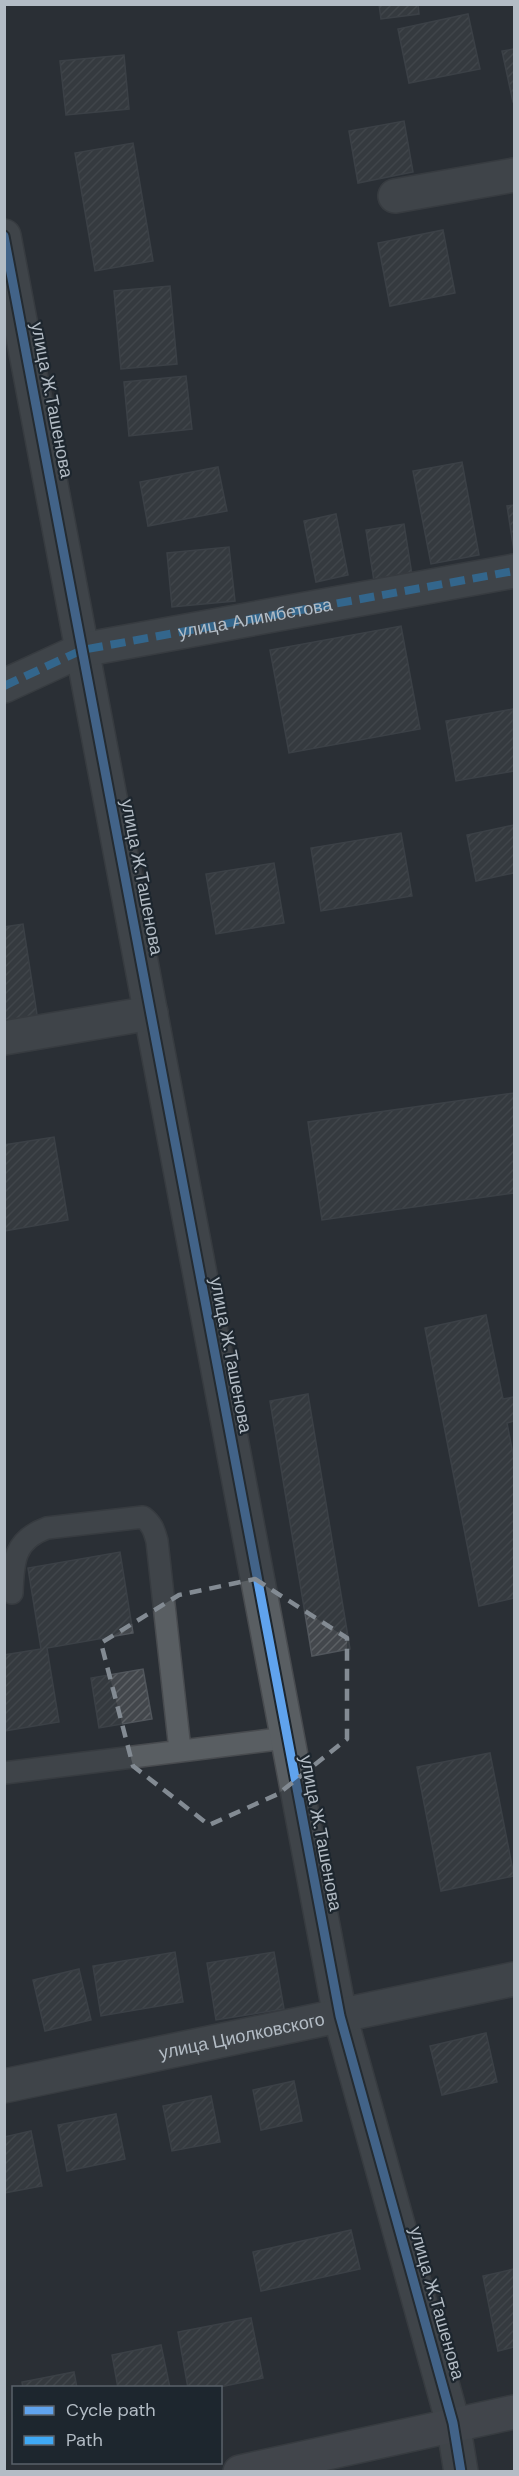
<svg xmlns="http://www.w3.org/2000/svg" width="519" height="2476" font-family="'DM Sans',sans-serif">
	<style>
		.building { fill: url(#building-hatch); stroke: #51565c; stroke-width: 1.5 }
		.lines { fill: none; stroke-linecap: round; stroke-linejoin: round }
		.lane-casing { stroke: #484b4f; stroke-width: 24 }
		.street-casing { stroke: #484b4f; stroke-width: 36 }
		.secondary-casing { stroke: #484b4f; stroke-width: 36 }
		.lane { stroke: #595e62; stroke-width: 21 }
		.street { stroke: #595e62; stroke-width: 33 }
		.secondary { stroke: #5d6167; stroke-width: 33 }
		.quiet { stroke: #3fa9f5; stroke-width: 8; stroke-dasharray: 15 8; stroke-linecap: butt }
		.cycleway-casing { stroke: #1d262e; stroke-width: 13 }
		.cycleway { stroke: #60a3ed; stroke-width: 9 }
		.marked { fill: none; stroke: #838b93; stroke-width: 4.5; stroke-dasharray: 12 8; stroke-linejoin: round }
		.labels { text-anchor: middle; stroke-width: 4.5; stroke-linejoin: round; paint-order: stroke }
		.street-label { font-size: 18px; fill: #b3bcc5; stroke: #1d262e }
	</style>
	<defs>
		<pattern id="building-hatch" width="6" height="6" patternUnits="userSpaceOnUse" patternTransform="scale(1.5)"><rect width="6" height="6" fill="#43474c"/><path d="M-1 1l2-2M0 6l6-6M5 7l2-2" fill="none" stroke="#5c6064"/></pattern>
	</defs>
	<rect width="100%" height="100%" fill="#2a2f35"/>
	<path class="building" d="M379,4h39l1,10 -38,5z
		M468,14l12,55 -71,14 -11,-54z
		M514,49v53h-1l-11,-51z
		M124,55l5,54 -63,6 -6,-54z
		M404,121l9,51 -55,11 -9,-52z
		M133,143l20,118 -58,10 -20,-118z
		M443,230l12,63 -65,13 -12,-63z
		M170,286l7,78 -56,5 -7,-78z
		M186,376l6,53 -63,7 -5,-54z
		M462,462l17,93 -48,9 -18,-93z
		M218,467l9,44 -79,15 -8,-44z
		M514,505v46l-7,-45z
		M336,514l12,61 -32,7 -12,-61z
		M404,524l8,51 -38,6 -8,-51z
		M229,547l6,54 -63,6 -5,-54z
		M401,626l19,103 -131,24 -19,-103z
		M513,709l1,62 -58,10 -10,-60z
		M514,825v48l-38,8 -9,-46z
		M401,833l11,63 -91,15 -10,-63z
		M274,863l10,60 -68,11 -10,-60z
		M23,924l15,97 -34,5v-99z
		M514,1093v100l-192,27 -14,-98z
		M54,1137l14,83 -64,11v-86z
		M486,1315l17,84 11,-2v24l-7,2 7,36v139l-35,8 -54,-278z
		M308,1394l42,255 -38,7 -42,-255z
		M120,1552l13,81 -86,15 12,74 -55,9v-76l37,-6 -13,-81z
		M143,1669l9,50 -53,9 -8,-50z
		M490,1753l24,123 -73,15 -24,-124z
		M175,1952l8,50 -82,14 -8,-50z
		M274,1952l10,57 -68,11 -9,-57z
		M79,1969l12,51 -46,11 -12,-51z
		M486,2033l11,49 -55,13 -12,-49z
		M294,2081l8,40 -41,9 -8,-40z
		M211,2096l9,46 -48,9 -9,-45z
		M116,2114l9,45 -58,12 -9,-46z
		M31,2131l11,55 -38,7v-56z
		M351,2230l9,39 -99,22 -8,-39z
		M514,2269v78l-16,4 -15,-75z
		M251,2318l12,60 -48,10h-27l-10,-56z
		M161,2345l9,43h-52l-6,-33z
		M74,2372l3,16h-54l-1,-6z"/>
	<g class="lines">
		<defs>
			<path id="lane" d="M12,1593c1,-32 2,-53 35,-65l96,-11c9,7 11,13 14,24l23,209
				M4,1773l282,-35"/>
			<g id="street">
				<path d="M395,196l119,-21"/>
				<path d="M4,236l336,1780 113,407 8,49"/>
				<path id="s1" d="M4,686l78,-36 432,-79"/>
				<path d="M4,1038l147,-25"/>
				<path id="s2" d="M4,2086l510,-107"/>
			</g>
			<path id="secondary" d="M240,2472l274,-60"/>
		</defs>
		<use href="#lane" class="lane-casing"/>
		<use href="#street" class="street-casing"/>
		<use href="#secondary" class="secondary-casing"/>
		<use href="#lane" class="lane"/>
		<use href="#street" class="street"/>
		<use href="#secondary" class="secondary"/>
		<path class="quiet" d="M4,686l78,-36 432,-79"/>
		<defs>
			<path id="cycleway" d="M4,236l336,1780 113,407 8,49"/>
		</defs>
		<use href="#cycleway" class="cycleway-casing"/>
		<use href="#cycleway" class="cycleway"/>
	</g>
	<path d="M0 0H519V2476H0ZM255,1579l92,59v101l-69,55 -69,31 -76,-59 -32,-123 78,-48z" fill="#2a2f35" fill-opacity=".55" fill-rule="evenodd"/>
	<path class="marked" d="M255,1579l92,59v101l-69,55 -69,31 -76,-59 -32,-123 78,-48z"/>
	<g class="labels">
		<g class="street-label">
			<text transform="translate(52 400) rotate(79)" y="6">улица Ж.Ташенова</text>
			<text dy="6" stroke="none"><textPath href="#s1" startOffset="262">улица Алимбетова</textPath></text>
			<text transform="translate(142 877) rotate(79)" y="6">улица Ж.Ташенова</text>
			<text transform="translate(231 1355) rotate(79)" y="6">улица Ж.Ташенова</text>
			<text transform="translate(321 1833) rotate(79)" y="6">улица Ж.Ташенова</text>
			<text dy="6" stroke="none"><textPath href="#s2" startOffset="243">улица Циолковского</textPath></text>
			<text transform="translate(437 2303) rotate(74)" y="6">улица Ж.Ташенова</text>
		</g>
	</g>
	<rect width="519" height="2476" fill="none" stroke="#b3bcc5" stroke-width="12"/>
	<rect x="12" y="2386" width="210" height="78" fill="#1d262e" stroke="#59626a" stroke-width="1.5"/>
	<rect x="24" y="2406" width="30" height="9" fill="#60a3ed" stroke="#59626a" stroke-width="1.5"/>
	<text x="66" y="2416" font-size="18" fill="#b3bcc5">Cycle path</text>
	<rect x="24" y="2436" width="30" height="9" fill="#3fa9f5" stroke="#59626a" stroke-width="1.5"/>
	<text x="66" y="2446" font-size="18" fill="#b3bcc5">Path</text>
</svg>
